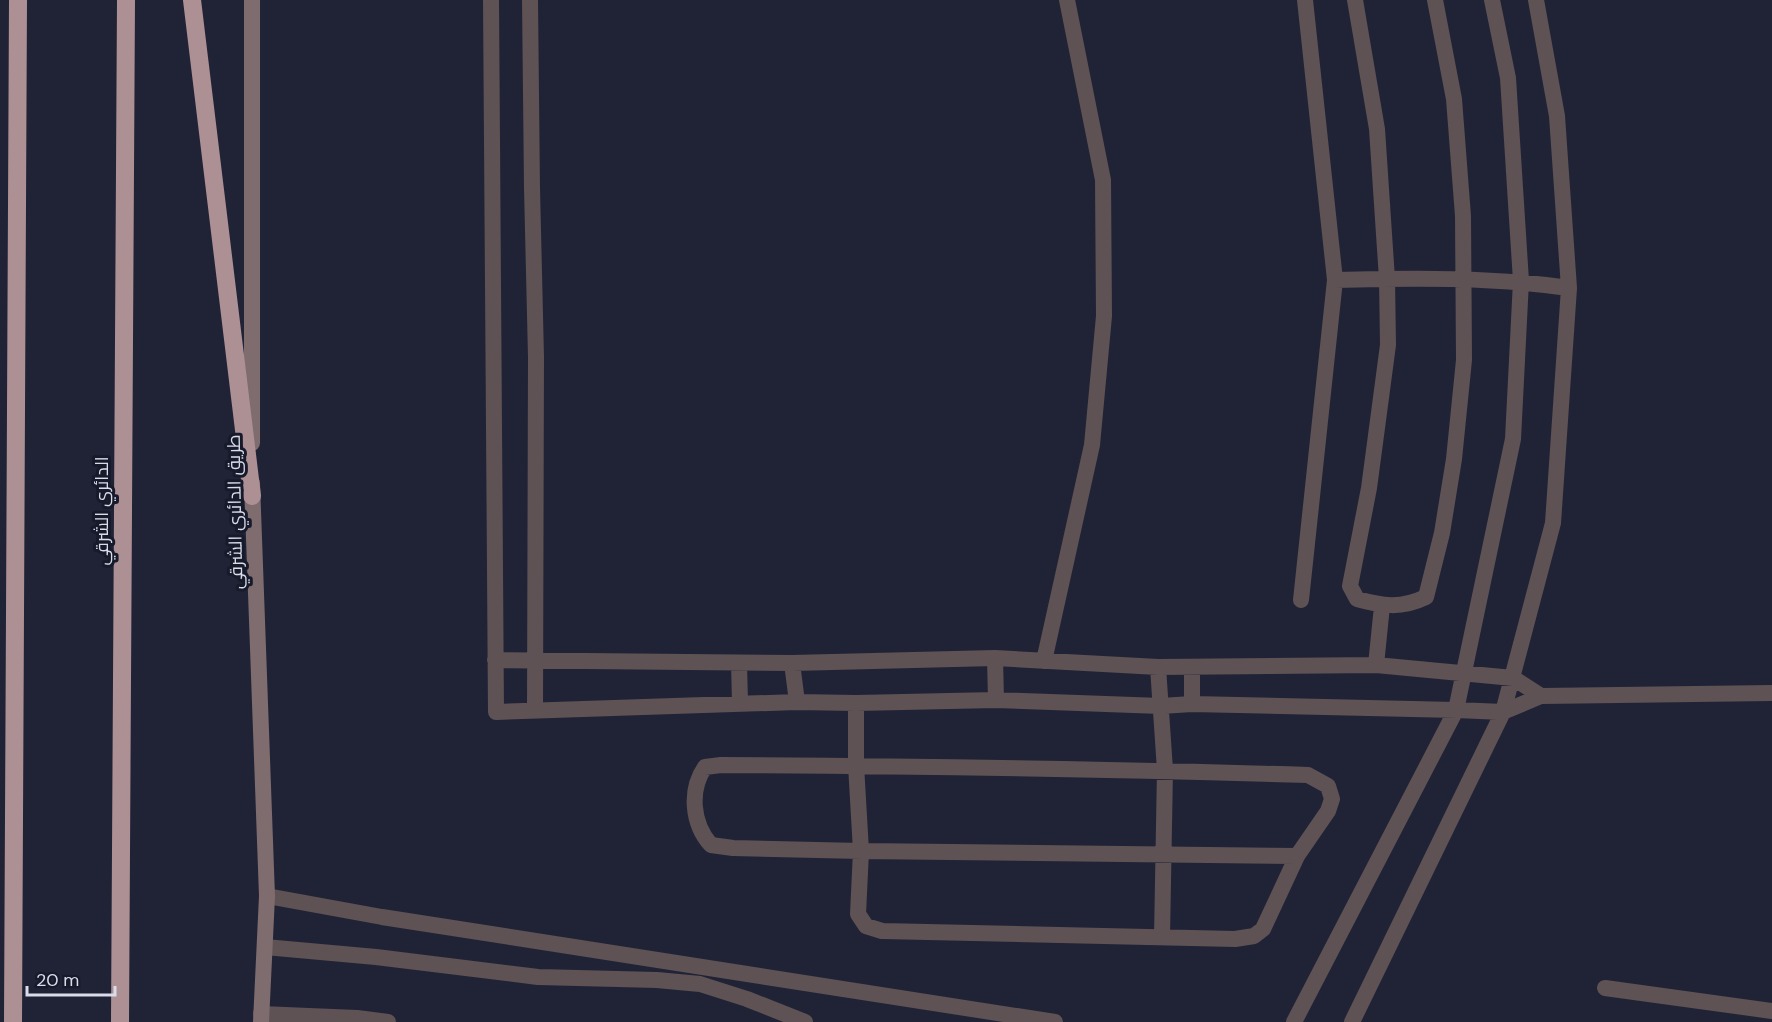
<svg xmlns="http://www.w3.org/2000/svg" width="1772" height="1022" font-family="'DM Sans',Cairo,sans-serif">
	<style>
		.lines { fill: none; stroke-linecap: round; stroke-linejoin: round }
		.service { stroke: #5e5254; stroke-width: 16 }
		.secondary { stroke: #7e6c6e; stroke-width: 16 }
		.motorway { stroke: #ad9094; stroke-width: 18 }
		.labels { text-anchor: middle; stroke-width: 6; stroke-linejoin: round; paint-order: stroke }
		.street-label { font-size: 18px; fill: #d9dce9; stroke: #171a2b }
	</style>
	<rect width="100%" height="100%" fill="#202336"/>
	<g class="lines">
		<path class="service" d="M491,0l5,712 301,-10 59,1 140,-3 165,6 31,-2 264,6 47,2 38,-16 231,-3
			M530,0l2,188 4,169 -1,354
			M1355,0l22,129 10,150 1,66 -19,143 -19,98 7,13c25,7 44,10 69,-2l16,-64 12,-74 10,-99 -1,-144 -9,-117 -19,-99
			M1335,280c78,-2 157,-3 234,8
			M1301,600l34,-320 -30,-280
			M995,658l1,42
			M495,660l297,3 203,-5 163,9 218,-2 137,13 28,18
			M1044,661l48,-216 12,-129 -1,-136 -36,-180
			M739,663l1,40
			M792,663l5,39
			M1376,665l6,-59
			M1158,667l7,103 -3,167
			M856,703v62l5,86 -3,63 8,12 16,5 353,8 19,-3 9,-7 34,-73 31,-45 4,-12 -4,-13 -20,-11c-196,-6 -392,-9 -587,-10l-16,2c-16,23 -13,57 6,78l22,3 128,3 436,5
			M1192,704v-37
			M267,896l115,21 673,105
			M265,947l111,10 162,20 119,3 43,4 47,15 58,23
			M1605,988l167,23
			M261,1014l96,4 31,4
			M1294,1022l162,-312 57,-271 8,-158 -13,-203 -16,-78
			M1352,1022l151,-310 50,-189 16,-235 -12,-172 -21,-116"/>
		<path class="secondary" d="M252,0v443
			M252,483l15,413 -6,126"/>
		<path class="motorway" d="M192,0l60,496
			M13,1022l5,-1022
			M120,1022l6,-1022"/>
	</g>
	<g class="labels">
		<g class="street-label">
			<text transform="translate(102 511) rotate(-90)" y="6">الدائري الشرقي</text>
			<text transform="translate(235 512) rotate(-91)" y="6">طريق الدائري الشرقي</text>
		</g>
	</g>
	<path d="M27 986v9h88v-9" fill="none" stroke="#d9dce9" stroke-width="3"/>
	<text x="36" y="986" font-size="18" fill="#d9dce9" stroke="#171a2b" stroke-width="4.5" paint-order="stroke">20 m</text>
</svg>
